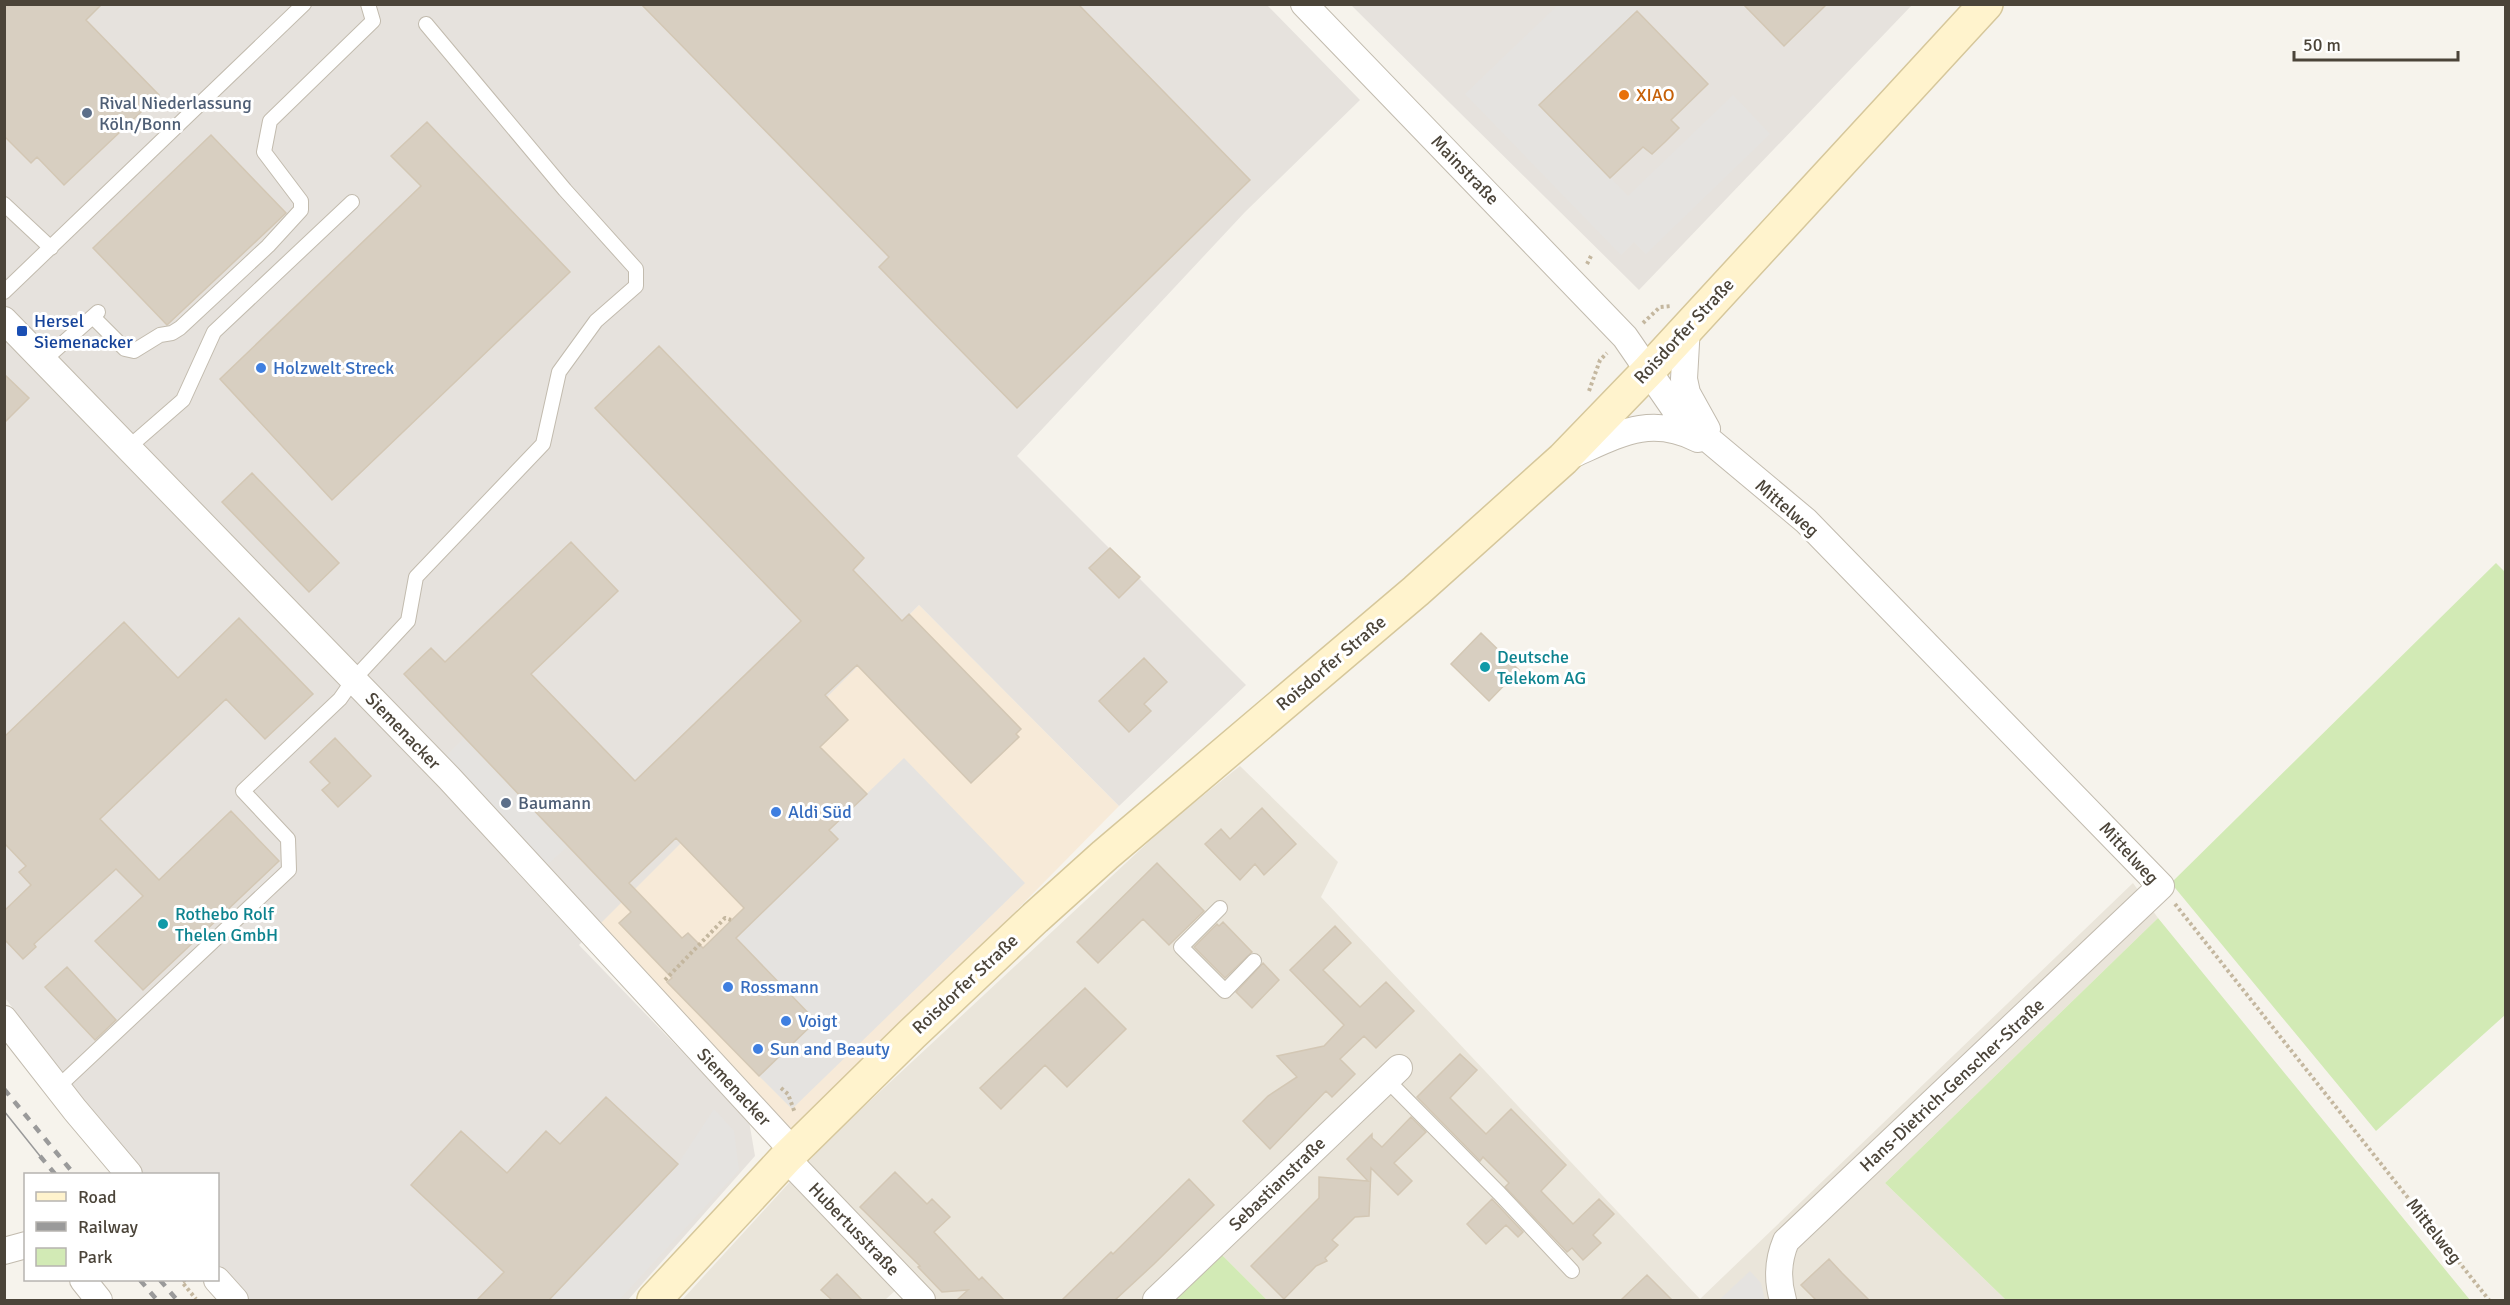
<svg xmlns="http://www.w3.org/2000/svg" width="2510" height="1305" font-family="Signika,sans-serif">
	<style>
		.residential { fill: #eae5da }
		.commercial { fill: #f7ead8 }
		.industrial { fill: #e6e2dd }
		.green { fill: #d2eab5 }
		.parking { fill: #e5e3e0 }
		.building { fill: #d8cfc1; stroke: #d3c7b4; stroke-width: 1.5; fill-rule: evenodd }
		.lines { fill: none; stroke-linecap: round; stroke-linejoin: round }
		.lane-casing { stroke: #c2bbae; stroke-width: 16 }
		.street-casing { stroke: #c2bbae; stroke-width: 28 }
		.secondary-casing { stroke: #d6c79b; stroke-width: 36 }
		.path { stroke: #c4b79f; stroke-width: 4; stroke-dasharray: 3 3; stroke-linecap: butt }
		.lane { stroke: #fff; stroke-width: 14 }
		.street { stroke: #fff; stroke-width: 26 }
		.secondary { stroke: #fff3cd; stroke-width: 33 }
		.tram { stroke: #9a9a9a; stroke-width: 1.5 }
		.rail { stroke: #9a9a9a; stroke-width: 4.5; stroke-dasharray: 8 8; stroke-linecap: butt }
		.food-dot { fill: #e8710a; stroke: #fff; stroke-width: 2 }
		.service-dot { fill: #5c6f8a; stroke: #fff; stroke-width: 2 }
		.transit-dot { fill: #1a4fb4; stroke: #fff; stroke-width: 2 }
		.shop-dot { fill: #3f7fe0; stroke: #fff; stroke-width: 2 }
		.culture-dot { fill: #0f9aa8; stroke: #fff; stroke-width: 2 }
		.labels { text-anchor: middle; stroke-width: 6; stroke-linejoin: round; paint-order: stroke }
		.food-label { font-size: 18px; fill: #c56008; stroke: #fff; text-anchor: start }
		.service-label { font-size: 18px; fill: #4e5e75; stroke: #fff; text-anchor: start }
		.street-label { font-size: 18px; fill: #4b4439; stroke: #fff }
		.transit-label { font-size: 18px; fill: #164399; stroke: #fff; text-anchor: start }
		.shop-label { font-size: 18px; fill: #366cbe; stroke: #fff; text-anchor: start }
		.culture-label { font-size: 18px; fill: #0d838f; stroke: #fff; text-anchor: start }
	</style>
	<rect width="100%" height="100%" fill="#f6f3ec"/>
	<path class="residential" d="M1240,766l98,96 -17,35 379,402 433,-416 25,35 -273,265 121,117h-739l-51,-51 -49,51h-255l-14,-12 -13,12h-203l147,-161 341,-317z"/>
	<path class="commercial" d="M919,605l200,201 -178,181 -153,147 -192,-208z"/>
	<path class="industrial" d="M5,5h1262l93,95 -115,112 -228,244 229,229 -127,121 -200,-201 -340,340 170,176 6,35 -127,144h-380l-30,-35v-91h-78l-135,-176z
		M1351,5h561l-273,285z"/>
	<path class="green" d="M2496,563l9,9v443l-129,116 -205,-248z
		M2158,918l312,382h-464l-121,-117z
		M1216,1249l51,51h-100z"/>
	<path class="parking" d="M1558,5h85l-104,100 89,91 105,-101 37,39 -124,120 -12,-12 -13,13 -156,-161z
		M464,738l104,108 -21,19 -105,-105z
		M904,758l121,125 -233,226 -33,-33 57,-56 -92,-93 20,-19 11,11 82,-80 -8,-9z
		M714,1109l20,22 5,39 -120,130h-70l129,-136z
		M1750,1271l11,12 4,17h-44l-1,-1z"/>
	<path class="building" d="M4,4h98l-16,16 73,75 -95,90 -27,-28 -6,6 -27,-27z
		M641,4h437l172,176 -233,228 -138,-141 10,-10z
		M1743,4h84l-43,42z
		M1637,11l71,73 -37,36 8,8 -14,14 -13,12 -9,-7 -33,31 -71,-73z
		M427,122l143,150 -238,228 -112,-121 201,-193 -30,-30z
		M211,135l75,78 -119,112 -74,-77z
		M659,346l205,212 -11,12 49,51 7,-7 112,115 -5,5 3,3 -48,46 -114,-118 -32,30 23,25 -28,27 47,47 -38,36 9,9 -102,99 80,83 -57,55 -92,-94 5,-4 -53,-55 12,-11 -227,-238 27,-26 14,14 126,-120 47,49 -87,83 104,107 166,-160 -206,-213zM676,838l68,70 -41,40 -15,-15 -6,5 -53,-55z
		M4,374l25,24 -25,25z
		M252,473l87,90 -30,29 -87,-90z
		M1110,548l30,29 -21,21 -30,-30z
		M239,618l74,76 -48,45 -39,-40 -126,120 59,61 72,-69 48,50 -136,129 -48,-49 48,-45 -27,-27 -82,75 2,3 -13,12 -19,-20v-28l27,-26 -12,-13 7,-6 -22,-23v-106l120,-115 54,56z
		M1481,633l38,37 -30,31 -38,-37z
		M1144,658l23,24 -23,22 7,7 -22,21 -30,-31z
		M335,738l36,38 -33,31 -16,-17 8,-7 -20,-21z
		M1262,808l34,36 -32,31 -9,-11 -15,16 -35,-36 16,-15 9,10z
		M1157,863l47,48 -35,34 -26,-26 -45,44 -21,-21z
		M1223,922l29,30 -27,26 -31,-31 23,-23 2,2z
		M1335,926l16,17 -28,27 37,37 26,-25 28,29 -38,37 -12,-12 -24,23 15,15 -23,23 -6,-6 -56,58 -27,-28 25,-25 29,-19 -20,-21 47,-10 20,-21 -54,-55z
		M1263,963l16,17 -27,28 -16,-16z
		M67,967l49,53 -21,20 -50,-53z
		M1085,988l41,41 -59,58 -22,-22 -44,44 -21,-21z
		M1460,1054l17,16 -27,28 36,36 25,-25 55,56 -25,26 32,33 26,-25 15,15 -21,21 8,8 -18,17 -11,-12 -5,4 -62,-65 4,-4 -26,-26 -3,4 -63,-64z
		M606,1097l72,67 -129,136h-72l27,-28 -93,-87 50,-54 46,42 39,-42 14,13z
		M1411,1117l15,15 -32,31 18,18 -14,14 -27,-27 -2,48 -14,1 -23,23 6,5 -13,13 2,3 -11,5 -32,33 -33,-33 68,-68v-21l49,4 -21,-22 25,-25v4l10,9z
		M895,1172l32,32 5,-5 18,18 -16,15 45,48 3,-3 22,23h-47l11,-10 -26,2 -24,-25 2,-1 -60,-59z
		M1189,1179l25,26 -60,59 -39,36h-53l49,-48 2,2z
		M1492,1199l31,33 -5,5 -12,-12 -20,19 -19,-20z
		M1829,1259l13,14 27,27h-53l-15,-15z
		M837,1274l25,26h-30l-11,-10z
		M1647,1275l25,25h-51z"/>
	<g class="lines">
		<defs>
			<path id="lane" d="M4,204l47,44
				M4,292l300,-288
				M93,317l32,32 9,2 26,-16 12,-2 8,-5 88,-82 33,-36v-9l-37,-49 6,-31 103,-100 -5,-17
				M44,360l54,-48
				M129,447l54,-47 31,-68 138,-130
				M1220,908l-39,39 44,44 29,-30
				M1386,1079l113,114 73,78
				M58,1087l231,-217 -1,-31 -45,-48 97,-92 14,-20 54,-58 8,-44 127,-133 16,-72 37,-51 40,-35v-17l-71,-79 -139,-166"/>
			<path id="street" d="M1304,4l321,333 53,77 128,107 355,365 -375,355c-8,19 -9,39 -3,59
				M4,320l445,458 344,373
				M1687,326l-3,53 3,14 20,36
				M1574,454c45,-20 76,-39 124,-15
				M4,1019l71,91 54,64
				M786,1158l136,142
				M4,1251l22,-6
				M83,1280l16,20
				M217,1280l18,20
				M1156,1300l243,-232"/>
			<path id="secondary" d="M654,1300l132,-142 126,-124 123,-116 70,-63 311,-264 147,-132 86,-89 337,-366"/>
		</defs>
		<use href="#lane" class="lane-casing"/>
		<use href="#street" class="street-casing"/>
		<use href="#secondary" class="secondary-casing"/>
		<path class="path" d="M1587,264l4,-8
			M1643,323l17,-16 11,-1
			M1589,391l11,-31 7,-7
			M2175,904l314,396
			M665,980l60,-62 6,2
			M781,1088l7,6 7,19
			M185,1280l-3,2 14,17"/>
		<use href="#lane" class="lane"/>
		<use href="#street" class="street"/>
		<use href="#secondary" class="secondary"/>
		<path class="tram" d="M4,1111l36,45"/>
		<path class="rail" d="M4,1089l70,85
			M40,1156l15,18
			M140,1280l17,20
			M160,1280l17,20"/>
	</g>
	<circle class="food-dot" cx="1624" cy="95" r="6"/>
	<g class="service-dot">
		<circle cx="87" cy="113" r="6"/>
		<circle cx="506" cy="803" r="6"/>
	</g>
	<rect class="transit-dot" x="16" y="325" width="12" height="12" rx="3"/>
	<g class="shop-dot">
		<circle cx="261" cy="368" r="6"/>
		<circle cx="776" cy="812" r="6"/>
		<circle cx="728" cy="987" r="6"/>
		<circle cx="786" cy="1021" r="6"/>
		<circle cx="758" cy="1049" r="6"/>
	</g>
	<g class="culture-dot">
		<circle cx="1485" cy="667" r="6"/>
		<circle cx="163" cy="924" r="6"/>
	</g>
	<g class="labels">
		<g class="food-label">
			<text x="1636" y="101">XIAO</text>
		</g>
		<g class="service-label">
			<text x="99" y="109">Rival Niederlassung<tspan x="99" dy="21">Köln/Bonn</tspan></text>
			<text x="518" y="809">Baumann</text>
		</g>
		<g class="street-label">
			<text transform="translate(1465 170) rotate(46)" y="6">Mainstraße</text>
			<text transform="translate(1684 331) rotate(-47)" y="6">Roisdorfer Straße</text>
			<text transform="translate(1787 508) rotate(41)" y="6">Mittelweg</text>
			<text transform="translate(1331 663) rotate(-40)" y="6">Roisdorfer Straße</text>
			<text transform="translate(403 731) rotate(46)" y="6">Siemenacker</text>
			<text transform="translate(2129 853) rotate(47)" y="6">Mittelweg</text>
			<text transform="translate(965 984) rotate(-43)" y="6">Roisdorfer Straße</text>
			<text transform="translate(1952 1085) rotate(-43)" y="6">Hans-Dietrich-Genscher-Straße</text>
			<text transform="translate(734 1087) rotate(47)" y="6">Siemenacker</text>
			<text transform="translate(1277 1184) rotate(-44)" y="6">Sebastianstraße</text>
			<text transform="translate(854 1229) rotate(46)" y="6">Hubertusstraße</text>
			<text transform="translate(2434 1231) rotate(52)" y="6">Mittelweg</text>
		</g>
		<g class="transit-label">
			<text x="34" y="327">Hersel<tspan x="34" dy="21">Siemenacker</tspan></text>
		</g>
		<g class="shop-label">
			<text x="273" y="374">Holzwelt Streck</text>
			<text x="788" y="818">Aldi Süd</text>
			<text x="740" y="993">Rossmann</text>
			<text x="798" y="1027">Voigt</text>
			<text x="770" y="1055">Sun and Beauty</text>
		</g>
		<g class="culture-label">
			<text x="1497" y="663">Deutsche<tspan x="1497" dy="21">Telekom AG</tspan></text>
			<text x="175" y="920">Rothebo Rolf<tspan x="175" dy="21">Thelen GmbH</tspan></text>
		</g>
	</g>
	<rect width="2510" height="1305" fill="none" stroke="#4b4439" stroke-width="12"/>
	<rect x="24" y="1173" width="195" height="108" fill="#ffffff" stroke="#b7b4b0" stroke-width="1.5"/>
	<rect x="36" y="1192" width="30" height="9" fill="#fff3cd" stroke="#b7b4b0" stroke-width="1.5"/>
	<text x="78" y="1203" font-size="18" fill="#4b4439">Road</text>
	<rect x="36" y="1222" width="30" height="9" fill="#9a9a9a" stroke="#b7b4b0" stroke-width="1.5"/>
	<text x="78" y="1233" font-size="18" fill="#4b4439">Railway</text>
	<rect x="36" y="1248" width="30" height="18" fill="#d2eab5" stroke="#b7b4b0" stroke-width="1.5"/>
	<text x="78" y="1263" font-size="18" fill="#4b4439">Park</text>
	<path d="M2294 51v9h164v-9" fill="none" stroke="#4b4439" stroke-width="3"/>
	<text x="2303" y="51" font-size="18" fill="#4b4439" stroke="#ffffff" stroke-width="4.5" paint-order="stroke">50 m</text>
</svg>
